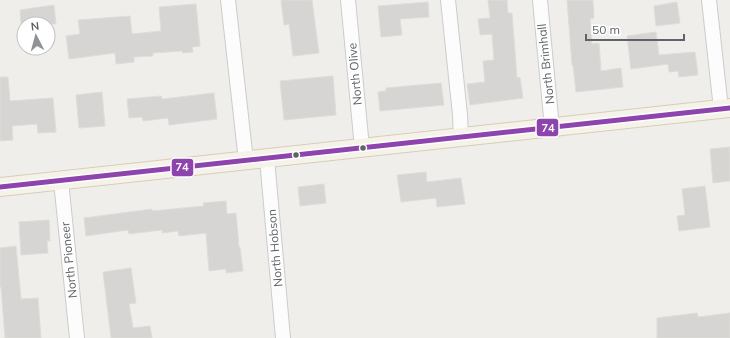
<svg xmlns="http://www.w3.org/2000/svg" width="730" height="338" font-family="Mulish,sans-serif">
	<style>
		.building { fill: #d6d5d3; stroke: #deddd9 }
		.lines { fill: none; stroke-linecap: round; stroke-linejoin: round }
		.minor-casing { stroke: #cbcccc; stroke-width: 16 }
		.major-casing { stroke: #d7ceb8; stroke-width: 20 }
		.minor { stroke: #fdfcfc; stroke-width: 14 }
		.major { stroke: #f4f2e9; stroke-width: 18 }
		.bus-1-casing { stroke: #fff; stroke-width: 8 }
		.bus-1 { stroke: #8e44ad; stroke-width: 5 }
		.bus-dot { fill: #5f6368; stroke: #fff; stroke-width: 1.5 }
		.labels { text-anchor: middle; stroke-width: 3; stroke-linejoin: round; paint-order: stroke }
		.street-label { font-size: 12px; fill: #5f6368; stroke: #fff }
		.line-badge { stroke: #fff; stroke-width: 1.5 }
		.badge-label { font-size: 11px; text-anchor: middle; font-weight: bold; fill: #fff }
	</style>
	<rect width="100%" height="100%" fill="#efeeea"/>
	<path class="building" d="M281,0h31l7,53 -26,3 -4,-32 -5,1z
		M488,0h19l1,13h4l5,65 3,-1 3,21 -53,7 -3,-21 18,-2 -2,-21 11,-1 -2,-26 -12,1 -2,-16 12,-1z
		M567,0h26l1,18 -4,1 2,25 7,-1 2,28 20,-3 2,19 -47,5 -3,-27h-1z
		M428,2l1,15 -29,2 2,16 -21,2 -3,-31z
		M677,2l3,21 -24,3 -2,-20z
		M196,4l4,42 -8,1 1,5 -10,1 -1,-2 -29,2v3l-19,1v5l-18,2 -1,-11 -46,6 -3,-23 14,-2 -2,-14 52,-4 2,18 29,-3 -2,-24z
		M54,5l2,19h-35l-1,-14z
		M656,32l3,23 36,-3 3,23 -19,2 -1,-6 -9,1 -1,-8 -37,5 -4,-33z
		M333,76l3,39 -52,5 -4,-39z
		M0,77h8l2,24 43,-3 3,34 -18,1 -1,-9 -25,2 1,14 -13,1z
		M441,83l3,22 -64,6 -2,-19 8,-1v-3z
		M102,92l3,34 -26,2 -3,-33z
		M214,93l3,26 -48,6 -1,-7 -25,3 -1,-4 -13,1 -2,-19 34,-3 1,3z
		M730,147v34l-17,2 -3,-34z
		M426,172l1,10 34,-4 4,26 -28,3 -1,-9 -35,4 -4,-27z
		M324,184l2,19 -26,3 -2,-19z
		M705,186l5,41 -31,4 -2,-15 8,-1 -3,-26z
		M226,201l1,13 9,-1 3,34h1l3,24 -17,2v-4l-17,2 -3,-38 -27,3 -1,-5 -16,2v-3l-33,4 -1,-4 -42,6 -2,-18 68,-9v2l52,-5 -1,-3z
		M49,220l1,21h-3l1,12 -27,2 -2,-33z
		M16,246l5,53 17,-1 3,40h-36l-4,-51h-1v-39z
		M131,268l5,35 -7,1 4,24 17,-2 2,12h-41l-8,-66z
		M697,313l1,4 32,-4v25h-73v-20z"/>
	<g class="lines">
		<defs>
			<path id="minor" d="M228,0l18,161
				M348,0l14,148
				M448,0l12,115 1,23
				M540,0l12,128
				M709,0l12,109
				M267,159l16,179
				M61,181l16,157"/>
			<path id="major" d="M0,187l730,-79"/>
		</defs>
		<use href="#minor" class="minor-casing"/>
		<use href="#major" class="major-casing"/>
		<use href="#minor" class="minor"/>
		<use href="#major" class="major"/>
		<defs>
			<path id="bus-1" d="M0,187l730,-79"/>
		</defs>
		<use href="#bus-1" class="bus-1-casing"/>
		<use href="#bus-1" class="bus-1"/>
	</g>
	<g class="bus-dot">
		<circle cx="363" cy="148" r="3.5"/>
		<circle cx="296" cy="155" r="3.5"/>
	</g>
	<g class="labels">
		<g class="street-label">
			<text transform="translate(546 64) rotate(-96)" y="4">North Brimhall</text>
			<text transform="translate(355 74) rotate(-95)" y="4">North Olive</text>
			<text transform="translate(275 248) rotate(-95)" y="4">North Hobson</text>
			<text transform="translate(69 260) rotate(-96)" y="4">North Pioneer</text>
		</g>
	</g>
	<g class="line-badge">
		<rect x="536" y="118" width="23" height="19" rx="4" fill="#8e44ad"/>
		<rect x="171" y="158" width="23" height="19" rx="4" fill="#8e44ad"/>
	</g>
	<g class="badge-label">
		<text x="548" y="132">74</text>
		<text x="182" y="171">74</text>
	</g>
	<g transform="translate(36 36) rotate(354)"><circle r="19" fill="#ffffff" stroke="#bfc1c3"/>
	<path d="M0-3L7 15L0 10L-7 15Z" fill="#919496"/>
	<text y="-6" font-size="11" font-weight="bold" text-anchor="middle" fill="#5f6368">N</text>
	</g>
	<path d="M586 34v6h98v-6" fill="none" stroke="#5f6368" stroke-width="2"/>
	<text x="592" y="34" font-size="12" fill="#5f6368" stroke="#ffffff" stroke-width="3" paint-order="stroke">50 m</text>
</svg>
